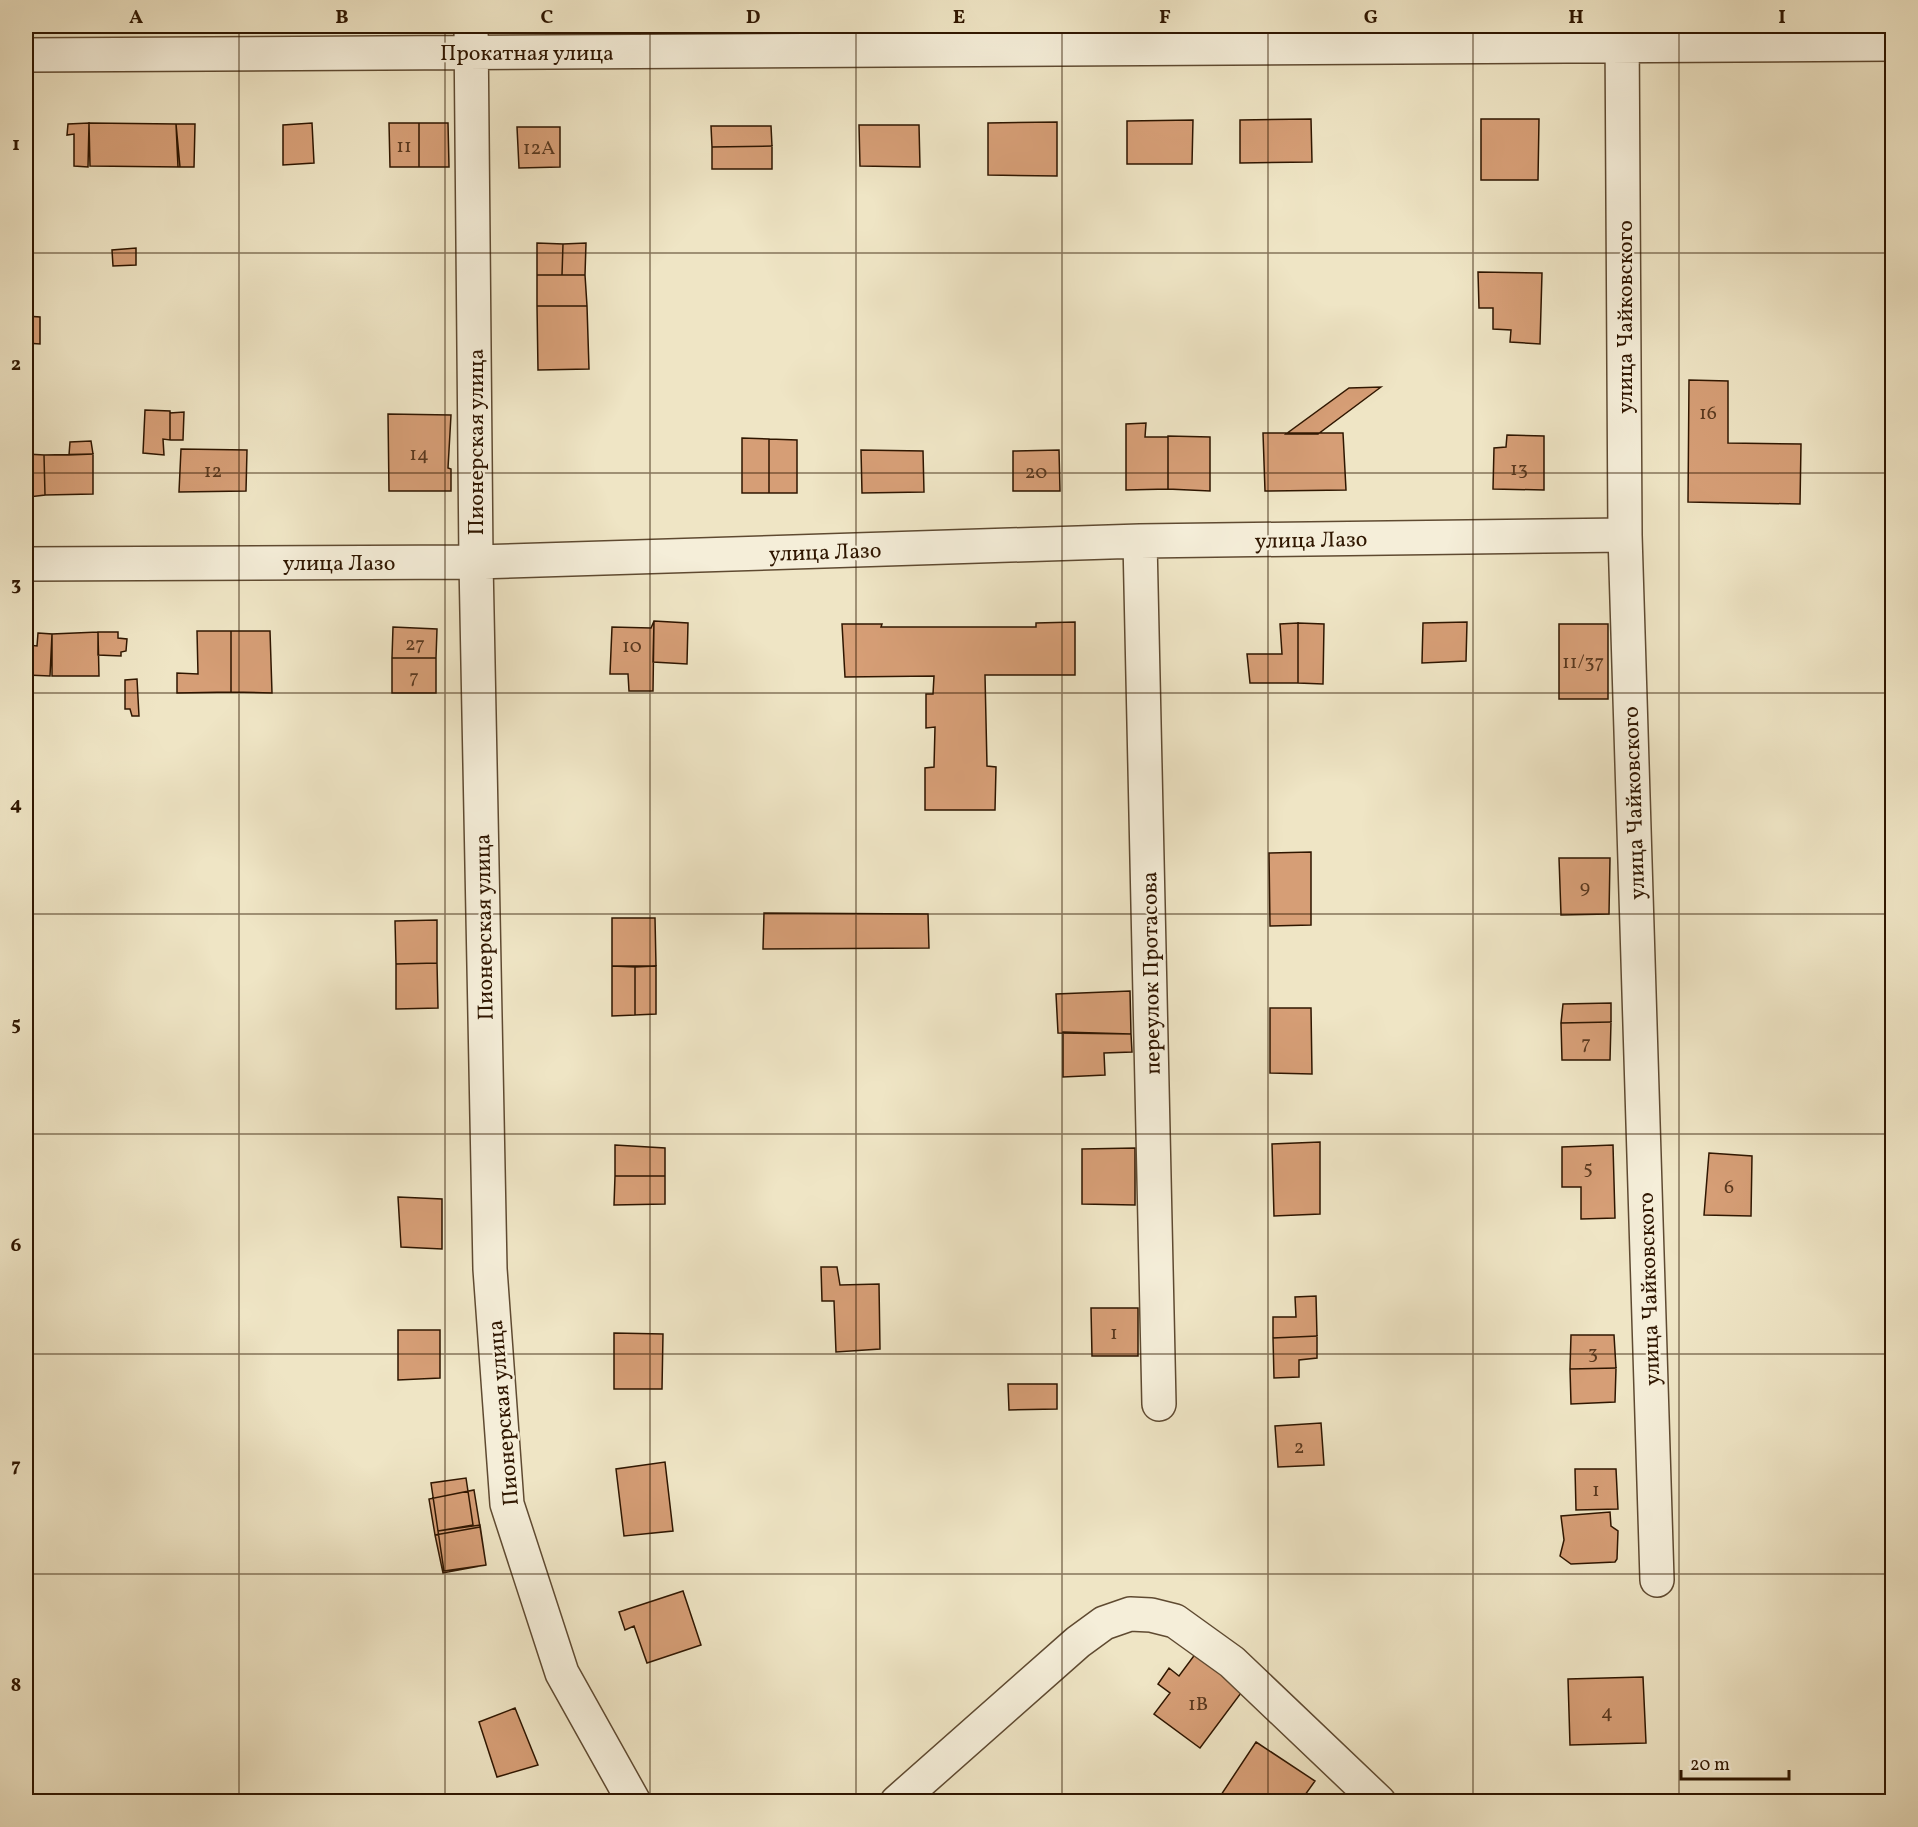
<svg xmlns="http://www.w3.org/2000/svg" width="1918" height="1827" font-family="Vollkorn,serif">
	<style>
		.building { fill: #d69e76; stroke: #2f1600; stroke-width: 1.5 }
		.lines { fill: none; stroke-linecap: round; stroke-linejoin: round }
		.minor-casing { stroke: #5f4a31; stroke-width: 36 }
		.minor { stroke: #f5eed9; stroke-width: 33 }
		.grid { fill: none; stroke: #2f1600; stroke-width: 1.5; stroke-opacity: 0.55 }
		.labels { text-anchor: middle; stroke-width: 4.5; stroke-linejoin: round; paint-order: stroke }
		.number-label { font-size: 20px; fill: #59381e }
		.street-label { font-size: 22px; fill: #2f1600; stroke: #f5eed9 }
		.neatline { fill: none; stroke: #2f1600; stroke-width: 2 }
		.grid-label { font-size: 20px; text-anchor: middle; font-weight: bold; fill: #2f1600 }
	</style>
	<rect width="100%" height="100%" fill="#efe5c5"/>
	<filter id="stains"><feTurbulence type="fractalNoise" baseFrequency=".00333" numOctaves="4"/><feColorMatrix values="0 0 0 0 .2 0 0 0 0 .09 0 0 0 0 .02 0 0 0 .5 -.17"/></filter>
	<radialGradient id="worn" r=".72"><stop offset=".6" stop-color="#630" stop-opacity="0"/><stop offset="1" stop-color="#630" stop-opacity=".3"/></radialGradient>
	<path class="building" d="M1311,119l1,43 -72,1v-43z
		M1481,119h58l-1,61h-57z
		M1193,120l-1,44h-65v-43z
		M1057,122v54l-69,-1v-52z
		M89,123l-1,44 -14,-1v-32l-7,1 1,-11z
		M89,123l87,1 4,43 -90,-1z
		M312,123l2,40 -31,2v-40z
		M389,123h30v44h-29z
		M419,123h29l1,44h-30z
		M176,124h19l-1,43h-16z
		M859,125h60l1,42 -60,-1z
		M711,126h60l1,20 -60,1z
		M517,127h43v40l-41,1z
		M772,146v23h-60v-22z
		M537,243l26,1 -1,31h-25z
		M586,243l-1,32h-23l1,-31z
		M136,248v17l-23,1 -1,-16z
		M1478,272l64,1 -2,71 -30,-2 1,-12 -18,-1v-21h-14z
		M537,275h48l2,31h-50z
		M537,306h50l2,63 -51,1z
		M26,316l14,1v27l-14,-1z
		M1689,380l39,1v62l73,1 -1,60 -112,-2z
		M1381,387l-63,47h-32l63,-46z
		M145,410l25,1v29l-7,-1 1,16 -21,-2z
		M184,412l-1,28h-13v-27z
		M388,414l63,1 -3,53 3,1v22h-62z
		M1146,423l-1,14h23v52l-42,1v-66z
		M1263,433h80l3,57 -81,1z
		M1507,435l37,1v54l-51,-1 1,-41 12,-1z
		M1168,436l42,1v54l-42,-2z
		M742,438l27,1v54h-27z
		M769,439l28,1v53h-28z
		M91,441l2,13 -24,1 1,-13z
		M181,449l66,1 -1,41 -67,1z
		M861,450l62,1 1,41 -62,1z
		M1059,450l1,41h-47v-40z
		M26,454l18,1 1,40 -16,2v-10h-3z
		M93,454v40l-48,1 -1,-40z
		M654,621l34,2 -1,41 -34,-2z
		M654,621l-1,70h-24l-1,-17h-18l2,-47 39,1z
		M1075,622v53h-90l2,91 9,1 -1,43h-70v-42l9,-1 1,-40 -9,1v-34h7l1,-18 -89,1 -3,-53h40l-1,3h155v-4z
		M1467,622l-1,39 -44,2 1,-40z
		M1298,623v60h-48l-3,-29h35l-2,-30z
		M1298,623l26,1 -1,60 -25,-1z
		M1559,624h49v75h-49z
		M393,627l44,2 -1,29h-44z
		M197,631h34v61l-54,1v-20l21,1z
		M231,631h39l2,62 -41,-1z
		M98,632h20v6l9,1 -1,12 -5,1v4l-23,-1z
		M98,632l1,44h-47v-42z
		M38,633l14,1 -2,42 -23,-1 2,-30 8,1z
		M392,658h44v35h-44z
		M137,679l2,37h-7l-2,-7h-5v-29z
		M26,682h3l1,43h-4z
		M1311,852v73l-41,1 -1,-73z
		M1559,858h51l-1,56 -48,1z
		M764,913l164,1 1,34 -166,1z
		M612,918h43l1,48h-44z
		M437,920v43l-41,1 -1,-43z
		M437,963l1,45 -42,1v-45z
		M612,966l23,1v48l-23,1z
		M656,966v48l-21,1v-48z
		M1130,991l1,43 -73,-1 -2,-39z
		M1611,1003v19l-50,1 2,-19z
		M1270,1008h41l1,66 -42,-1z
		M1611,1022l-1,38h-48l-1,-37z
		M1063,1032l68,2 1,18 -28,1 1,22 -42,2z
		M1320,1142v72l-46,2 -2,-72z
		M615,1145l50,3v28h-50z
		M1613,1145l2,73 -34,1v-32h-19v-40z
		M1135,1148v57l-53,-1v-55z
		M1709,1153l43,3 -1,60 -47,-1z
		M615,1176h50v28l-51,1z
		M398,1197l44,2v50l-41,-2z
		M821,1267h16l3,18 39,-1 1,65 -44,3 -2,-51h-12z
		M1316,1296l1,40 -44,2v-21h23l-1,-20z
		M1091,1308h47v48h-46z
		M398,1330h42v48l-42,2z
		M614,1333l49,1 -1,55h-48z
		M1571,1335h43l2,33 -46,1z
		M1317,1336v22l-18,2v17l-25,1 -1,-40z
		M1616,1368l-1,34 -44,2 -1,-35z
		M1008,1384h49v25l-48,1z
		M1321,1423l3,42 -46,2 -3,-41z
		M665,1462l8,69 -49,5 -8,-67z
		M1575,1469h41l2,40 -42,1z
		M466,1478l7,47 -35,6 -7,-48z
		M474,1490l6,37 -45,8 -6,-36z
		M1610,1512l1,14 7,5 -1,28 -2,3 -44,2 -11,-8 4,-16 -3,-24z
		M480,1525l6,40 -42,6 -6,-40z
		M480,1527l6,38 -43,8 -8,-38z
		M683,1591l18,54 -54,18 -13,-37 -9,4 -6,-18z
		M1196,1653l48,36 -44,59 -46,-34 16,-21 -12,-9 11,-16 10,8z
		M1643,1677l3,66 -76,2 -2,-66z
		M515,1708l23,57 -41,12 -18,-55z
		M1256,1742l59,39 -15,21h-75l-6,-4z"/>
	<g class="lines">
		<defs>
			<path id="minor" d="M471,26l5,536 14,707 17,235 55,169 72,129
				M1622,26l3,509 32,1045
				M26,55l1866,-11
				M1140,541l19,863
				M26,564l450,-2 664,-21 485,-6
				M897,1802l181,-160 26,-19 26,-9 21,1 24,6 57,41 147,140"/>
		</defs>
		<use href="#minor" class="minor-casing"/>
		<use href="#minor" class="minor"/>
	</g>
	<path class="grid" d="M239,26v1776M445,26v1776M650,26v1776M856,26v1776M1062,26v1776M1268,26v1776M1473,26v1776M1679,26v1776M26,253h1866M26,473h1866M26,693h1866M26,914h1866M26,1134h1866M26,1354h1866M26,1574h1866"/>
	<g class="labels">
		<g class="number-label">
			<text x="404" y="152">11</text>
			<text x="539" y="154">12А</text>
			<text x="1708" y="419">16</text>
			<text x="419" y="460">14</text>
			<text x="1519" y="475">13</text>
			<text x="213" y="477">12</text>
			<text x="1036" y="478">20</text>
			<text x="415" y="650">27</text>
			<text x="632" y="652">10</text>
			<text x="1583" y="668">11/37</text>
			<text x="414" y="683">7</text>
			<text x="1585" y="893">9</text>
			<text x="1586" y="1049">7</text>
			<text x="1588" y="1174">5</text>
			<text x="1729" y="1193">6</text>
			<text x="1114" y="1339">1</text>
			<text x="1593" y="1359">3</text>
			<text x="1299" y="1453">2</text>
			<text x="1596" y="1496">1</text>
			<text x="1198" y="1710">1В</text>
			<text x="1607" y="1718">4</text>
		</g>
		<g class="street-label">
			<text x="527" y="60">Прокатная улица</text>
			<text transform="translate(1624 317) rotate(-90)" y="8">улица Чайковского</text>
			<text transform="translate(475 442) rotate(-90)" y="8">Пионерская улица</text>
			<text transform="translate(1311 539) rotate(-1)" y="8">улица Лазо</text>
			<text transform="translate(825 551) rotate(-2)" y="8">улица Лазо</text>
			<text x="339" y="570">улица Лазо</text>
			<text transform="translate(1633 803) rotate(-92)" y="8">улица Чайковского</text>
			<text transform="translate(483 927) rotate(-91)" y="8">Пионерская улица</text>
			<text transform="translate(1150 973) rotate(-91)" y="8">переулок Протасова</text>
			<text transform="translate(1648 1289) rotate(-92)" y="8">улица Чайковского</text>
			<text transform="translate(502 1413) rotate(-95)" y="8">Пионерская улица</text>
		</g>
	</g>
	<rect width="1918" height="1827" fill="none" stroke="#efe5c5" stroke-width="66"/>
	<path d="M1681 1770v9h108v-9" fill="none" stroke="#2f1600" stroke-width="3"/>
	<text x="1690" y="1770" font-size="18" fill="#2f1600" stroke="#f5eed9" stroke-width="4.5" paint-order="stroke">20 m</text>
	<rect x="33" y="33" width="1852" height="1761" class="neatline"/>
	<g class="grid-label">
		<text x="136" y="23">A</text>
		<text x="342" y="23">B</text>
		<text x="547" y="23">C</text>
		<text x="753" y="23">D</text>
		<text x="959" y="23">E</text>
		<text x="1165" y="23">F</text>
		<text x="1371" y="23">G</text>
		<text x="1576" y="23">H</text>
		<text x="1782" y="23">I</text>
		<text x="16" y="150">1</text>
		<text x="16" y="370">2</text>
		<text x="16" y="590">3</text>
		<text x="16" y="810">4</text>
		<text x="16" y="1030">5</text>
		<text x="16" y="1251">6</text>
		<text x="16" y="1471">7</text>
		<text x="16" y="1691">8</text>
	</g>
	<rect width="100%" height="100%" filter="url(#stains)"/>
	<rect width="100%" height="100%" fill="url(#worn)"/>
</svg>
